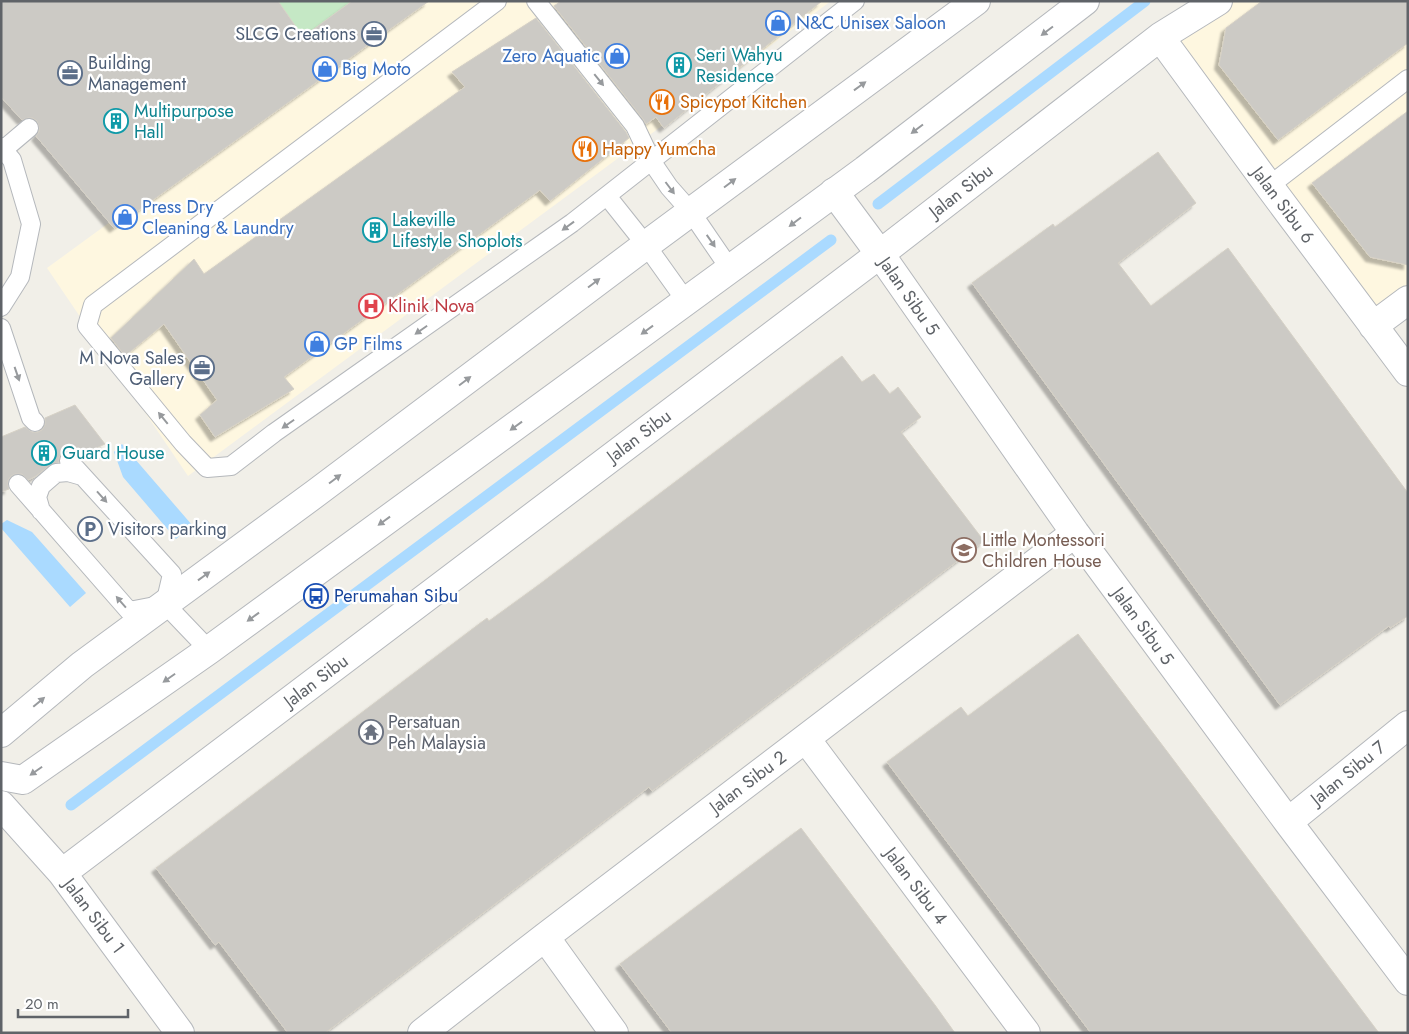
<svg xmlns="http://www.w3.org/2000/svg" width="1409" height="1034" font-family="Jost,sans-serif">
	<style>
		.commercial { fill: #fef7e0 }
		.green { fill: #c5e8c5 }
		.water { fill: #aadaff }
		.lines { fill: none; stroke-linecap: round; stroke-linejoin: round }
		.stream { stroke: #aadaff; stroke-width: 11 }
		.building { fill: #cccac5; stroke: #d6d1c6; filter: url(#shadow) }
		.service-casing { stroke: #b5b8bc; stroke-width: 20 }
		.minor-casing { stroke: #b5b8bc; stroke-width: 30 }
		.tertiary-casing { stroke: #b5b8bc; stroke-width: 30 }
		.service { stroke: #fff; stroke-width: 18 }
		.minor { stroke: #fff; stroke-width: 28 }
		.tertiary { stroke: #fff; stroke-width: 28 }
		.oneway { fill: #979a9d }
		.labels { text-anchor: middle; stroke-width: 4.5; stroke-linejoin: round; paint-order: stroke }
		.shop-label { font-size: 18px; fill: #366cbe; stroke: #fff; text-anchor: start }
		.service-label { font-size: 18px; fill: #4e5e75; stroke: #fff; text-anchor: end }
		.culture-label { font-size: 18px; fill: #0d838f; stroke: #fff; text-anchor: start }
		.food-label { font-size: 18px; fill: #c56008; stroke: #fff; text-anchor: start }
		.street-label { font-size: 18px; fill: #5f6368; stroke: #fff }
		.health-label { font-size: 18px; fill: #be3a42; stroke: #fff; text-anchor: start }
		.education-label { font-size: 18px; fill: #785e54; stroke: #fff; text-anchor: start }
		.transit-label { font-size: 18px; fill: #164399; stroke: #fff; text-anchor: start }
		.worship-label { font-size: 18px; fill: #5b616d; stroke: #fff; text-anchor: start }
	</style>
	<defs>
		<filter id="shadow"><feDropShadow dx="-4.5" dy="4.5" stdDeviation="1" flood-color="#0004"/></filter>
	</defs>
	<rect width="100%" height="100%" fill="#f1efe8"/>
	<path class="commercial" d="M413,1h418l-643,475 -141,-208z
		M1198,1h210v283l-32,24 -208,-284z"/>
	<path class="green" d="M278,1h74l-49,36z"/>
	<path class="water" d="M122,444l70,81 -16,14 -53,-62 -9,-25z
		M7,520l25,12 54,61 -16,14 -69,-79v-4z"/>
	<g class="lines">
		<path class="stream" d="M878,204l267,-203
			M71,805l760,-565"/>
	</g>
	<path class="building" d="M1,1h277l25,36 49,-36h77l-315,227 -78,-92 3,-4v-5l-2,-6 -4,-3h-5l-6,2 -21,-23z
		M561,1h261l-158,127 -8,-11 -10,7 -3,-5 -89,-113z
		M1262,1h146v42l-130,97 -59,-75 7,-37z
		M536,18l90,114 3,6 -79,63 -10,-11 -256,187 10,12 -79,48 -15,-22 17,-15 -53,-76 -39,32 -14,-18 83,-79 10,15 261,-187 -13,-15z
		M1408,111v154l-38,-8 -58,-74z
		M1158,152l38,51 -78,60 33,43 77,-58 180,245v123l-18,12 -1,-2 -109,79 -308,-422 81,-59 2,3z
		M842,356l20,26 12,-8 16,20 8,-7 23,30 -20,15 83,109 -332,250 -3,-4 -324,246h-37l-69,-91 -4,3 -59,-77 331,-250 2,3 51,-37z
		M75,405l30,39 -26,12 -6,-5h-7l-4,3 -3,3v5l-9,3 -14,11 -8,4 -6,-6h-7l-4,2 -3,4v6l1,3 -8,3v-55l24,-10 7,5h6l4,-2 3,-5v-7z
		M1078,634l88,116 213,283h-288l-204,-271 74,-55 7,9z
		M801,828l134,177 20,28h-283l-52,-69z"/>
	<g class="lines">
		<defs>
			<path id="service" d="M497,1l-404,304 -6,21 96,117 24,25 24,-2 43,-33 298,-210 283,-222
				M536,1l99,125 17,36 17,25 22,25 39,57
				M1,147l11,13 19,64 -11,53 -19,30
				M3,150l26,-22
				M1269,186l139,-107
				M607,196l39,49 40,56
				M1,328l30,90 4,4
				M69,461l103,113 -7,30
				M18,484l111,127 26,-5
				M41,511l-4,-14 4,-11 15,-13 12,-1 14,4
				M165,604l44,46"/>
			<path id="minor" d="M1160,37l109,149 139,186
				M834,192l46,62 195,279 213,289 120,159
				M1373,326l35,-26
				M806,739l220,294
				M1,805l61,68 118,160
				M1288,822l120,-97
				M62,873l818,-619 280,-217 58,-36
				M545,937l69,96
				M422,1033l123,-96 530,-404"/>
			<path id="tertiary" d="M1,733l81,-68 234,-172 330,-248 330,-244
				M1,776l22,4 186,-130 521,-381 135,-99 220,-169"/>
		</defs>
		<use href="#service" class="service-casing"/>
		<use href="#minor" class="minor-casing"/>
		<use href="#tertiary" class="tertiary-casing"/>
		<use href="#service" class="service"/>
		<use href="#minor" class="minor"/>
		<use href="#tertiary" class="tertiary"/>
	</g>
	<defs><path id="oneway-solid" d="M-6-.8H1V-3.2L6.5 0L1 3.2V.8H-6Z" transform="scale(1.25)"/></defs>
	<g class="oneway">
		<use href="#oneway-solid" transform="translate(1047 31) rotate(143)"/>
		<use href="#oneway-solid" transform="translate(599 80) rotate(51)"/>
		<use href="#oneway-solid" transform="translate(860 86) rotate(-36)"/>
		<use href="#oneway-solid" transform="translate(917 129) rotate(143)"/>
		<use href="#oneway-solid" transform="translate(730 183) rotate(-37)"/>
		<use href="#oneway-solid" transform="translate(670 188) rotate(53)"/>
		<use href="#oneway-solid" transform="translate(795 222) rotate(143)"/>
		<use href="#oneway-solid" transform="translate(568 226) rotate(144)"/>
		<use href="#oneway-solid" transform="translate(711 241) rotate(55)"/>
		<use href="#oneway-solid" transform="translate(594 283) rotate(-37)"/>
		<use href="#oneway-solid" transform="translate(421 330) rotate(145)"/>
		<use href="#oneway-solid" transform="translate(647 330) rotate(144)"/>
		<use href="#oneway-solid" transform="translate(17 374) rotate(71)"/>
		<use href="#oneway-solid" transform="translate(465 381) rotate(-37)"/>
		<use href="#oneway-solid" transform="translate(163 418) rotate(-129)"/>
		<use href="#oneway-solid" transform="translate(288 424) rotate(145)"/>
		<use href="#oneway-solid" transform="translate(516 426) rotate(144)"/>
		<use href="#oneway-solid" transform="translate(335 479) rotate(-37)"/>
		<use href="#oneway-solid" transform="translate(102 497) rotate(48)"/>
		<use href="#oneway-solid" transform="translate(384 521) rotate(144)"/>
		<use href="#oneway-solid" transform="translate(204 576) rotate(-36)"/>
		<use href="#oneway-solid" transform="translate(121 602) rotate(-131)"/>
		<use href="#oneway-solid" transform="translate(253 617) rotate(144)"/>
		<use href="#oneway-solid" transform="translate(169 678) rotate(145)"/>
		<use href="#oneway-solid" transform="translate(39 702) rotate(-40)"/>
		<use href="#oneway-solid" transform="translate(36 771) rotate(145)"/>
	</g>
	<defs>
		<symbol id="shop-ring" viewBox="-11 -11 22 22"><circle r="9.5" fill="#fff" stroke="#3f7fe0" stroke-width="1.5"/><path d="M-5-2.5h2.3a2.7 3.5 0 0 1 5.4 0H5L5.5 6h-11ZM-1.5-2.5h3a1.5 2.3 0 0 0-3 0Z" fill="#3f7fe0"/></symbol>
		<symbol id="office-ring" viewBox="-11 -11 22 22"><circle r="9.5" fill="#fff" stroke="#5c6f8a" stroke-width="1.5"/><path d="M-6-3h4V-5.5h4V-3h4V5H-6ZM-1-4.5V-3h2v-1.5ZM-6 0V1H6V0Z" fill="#5c6f8a"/></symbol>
		<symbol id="building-ring" viewBox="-11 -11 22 22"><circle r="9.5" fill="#fff" stroke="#0f9aa8" stroke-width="1.5"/><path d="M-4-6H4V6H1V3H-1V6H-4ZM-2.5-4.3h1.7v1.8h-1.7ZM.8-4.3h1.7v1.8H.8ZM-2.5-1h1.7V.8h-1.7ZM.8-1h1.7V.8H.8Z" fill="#0f9aa8"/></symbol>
		<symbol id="restaurant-ring" viewBox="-11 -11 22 22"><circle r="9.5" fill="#fff" stroke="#e8710a" stroke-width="1.5"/><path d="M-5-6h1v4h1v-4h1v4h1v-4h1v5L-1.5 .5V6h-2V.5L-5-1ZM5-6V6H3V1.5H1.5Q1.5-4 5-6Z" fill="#e8710a"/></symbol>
		<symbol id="hospital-ring" viewBox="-11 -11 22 22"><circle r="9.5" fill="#fff" stroke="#e0444e" stroke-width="1.5"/><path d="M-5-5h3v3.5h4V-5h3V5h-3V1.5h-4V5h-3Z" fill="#e0444e"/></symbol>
		<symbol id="parking-ring" viewBox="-11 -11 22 22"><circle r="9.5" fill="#fff" stroke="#5c6f8a" stroke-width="1.5"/><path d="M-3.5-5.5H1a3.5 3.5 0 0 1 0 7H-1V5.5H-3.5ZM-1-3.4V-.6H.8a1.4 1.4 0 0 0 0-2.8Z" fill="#5c6f8a"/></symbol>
		<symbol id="school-ring" viewBox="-11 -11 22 22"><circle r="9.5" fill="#fff" stroke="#8d6e63" stroke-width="1.5"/><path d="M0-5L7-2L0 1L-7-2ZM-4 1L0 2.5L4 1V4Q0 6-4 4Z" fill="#8d6e63"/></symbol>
		<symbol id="bus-ring" viewBox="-11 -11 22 22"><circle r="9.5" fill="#fff" stroke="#1a4fb4" stroke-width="1.5"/><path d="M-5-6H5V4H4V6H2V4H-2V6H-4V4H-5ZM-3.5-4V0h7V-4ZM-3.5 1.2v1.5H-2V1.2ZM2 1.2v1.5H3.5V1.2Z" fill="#1a4fb4"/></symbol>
		<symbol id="temple-ring" viewBox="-11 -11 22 22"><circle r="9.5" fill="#fff" stroke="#6b7280" stroke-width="1.5"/><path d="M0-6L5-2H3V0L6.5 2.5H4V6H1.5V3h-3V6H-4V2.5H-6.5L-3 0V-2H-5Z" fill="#6b7280"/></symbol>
	</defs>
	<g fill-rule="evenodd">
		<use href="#shop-ring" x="764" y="9" width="28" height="28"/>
		<use href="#office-ring" x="360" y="20" width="28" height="28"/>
		<use href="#shop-ring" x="603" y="42" width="28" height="28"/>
		<use href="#building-ring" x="665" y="51" width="28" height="28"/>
		<use href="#shop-ring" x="311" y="55" width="28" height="28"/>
		<use href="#office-ring" x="56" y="59" width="28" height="28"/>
		<use href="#restaurant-ring" x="648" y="88" width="28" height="28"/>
		<use href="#building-ring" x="102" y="107" width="28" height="28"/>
		<use href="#restaurant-ring" x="571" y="135" width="28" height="28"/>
		<use href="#shop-ring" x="111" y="203" width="28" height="28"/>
		<use href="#building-ring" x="361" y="216" width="28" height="28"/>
		<use href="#hospital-ring" x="357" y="292" width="28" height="28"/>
		<use href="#shop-ring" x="303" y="330" width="28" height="28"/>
		<use href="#office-ring" x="188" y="354" width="28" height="28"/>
		<use href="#building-ring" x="30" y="439" width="28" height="28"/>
		<use href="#parking-ring" x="76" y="515" width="28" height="28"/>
		<use href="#school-ring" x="950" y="536" width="28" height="28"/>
		<use href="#bus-ring" x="302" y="582" width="28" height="28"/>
		<use href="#temple-ring" x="357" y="718" width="28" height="28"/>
	</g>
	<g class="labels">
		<g class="shop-label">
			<text x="796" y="29">N&amp;C Unisex Saloon</text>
			<text x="600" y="62" text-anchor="end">Zero Aquatic</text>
			<text x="342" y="75">Big Moto</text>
			<text x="142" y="213">Press Dry<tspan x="142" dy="21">Cleaning &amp; Laundry</tspan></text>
			<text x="334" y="350">GP Films</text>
		</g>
		<g class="service-label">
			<text x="356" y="40">SLCG Creations</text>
			<text x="88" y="69" text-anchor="start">Building<tspan x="88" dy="21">Management</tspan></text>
			<text x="184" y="364">M Nova Sales<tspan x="184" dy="21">Gallery</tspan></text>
			<text x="108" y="535" text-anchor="start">Visitors parking</text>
		</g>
		<g class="culture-label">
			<text x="696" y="61">Seri Wahyu<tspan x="696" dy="21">Residence</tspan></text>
			<text x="134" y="117">Multipurpose<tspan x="134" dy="21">Hall</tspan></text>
			<text x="392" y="226">Lakeville<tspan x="392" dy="21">Lifestyle Shoplots</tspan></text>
			<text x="62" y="459">Guard House</text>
		</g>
		<g class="food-label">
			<text x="680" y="108">Spicypot Kitchen</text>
			<text x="602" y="155">Happy Yumcha</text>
		</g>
		<g class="street-label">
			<text transform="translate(961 191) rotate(-38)" y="6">Jalan Sibu</text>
			<text transform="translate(1283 205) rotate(53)" y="6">Jalan Sibu 6</text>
			<text transform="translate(909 296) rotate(55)" y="6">Jalan Sibu 5</text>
			<text transform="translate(639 436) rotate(-37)" y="6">Jalan Sibu</text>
			<text transform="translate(1143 626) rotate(54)" y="6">Jalan Sibu 5</text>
			<text transform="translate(316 681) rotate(-37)" y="6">Jalan Sibu</text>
			<text transform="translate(1348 773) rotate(-39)" y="6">Jalan Sibu 7</text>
			<text transform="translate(748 782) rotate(-37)" y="6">Jalan Sibu 2</text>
			<text transform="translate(916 886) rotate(53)" y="6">Jalan Sibu 4</text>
			<text transform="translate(94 916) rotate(53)" y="6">Jalan Sibu 1</text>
		</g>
		<g class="health-label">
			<text x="388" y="312">Klinik Nova</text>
		</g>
		<g class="education-label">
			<text x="982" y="546">Little Montessori<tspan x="982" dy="21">Children House</tspan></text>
		</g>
		<g class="transit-label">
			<text x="334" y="602">Perumahan Sibu</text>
		</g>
		<g class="worship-label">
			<text x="388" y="728">Persatuan<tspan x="388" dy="21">Peh Malaysia</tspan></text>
		</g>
	</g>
	<rect width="1409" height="1034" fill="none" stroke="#5f6368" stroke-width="5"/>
	<path d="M18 1009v8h110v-8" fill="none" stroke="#5f6368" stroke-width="2.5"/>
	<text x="25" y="1009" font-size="15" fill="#5f6368" stroke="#ffffff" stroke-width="4" paint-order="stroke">20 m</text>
</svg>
